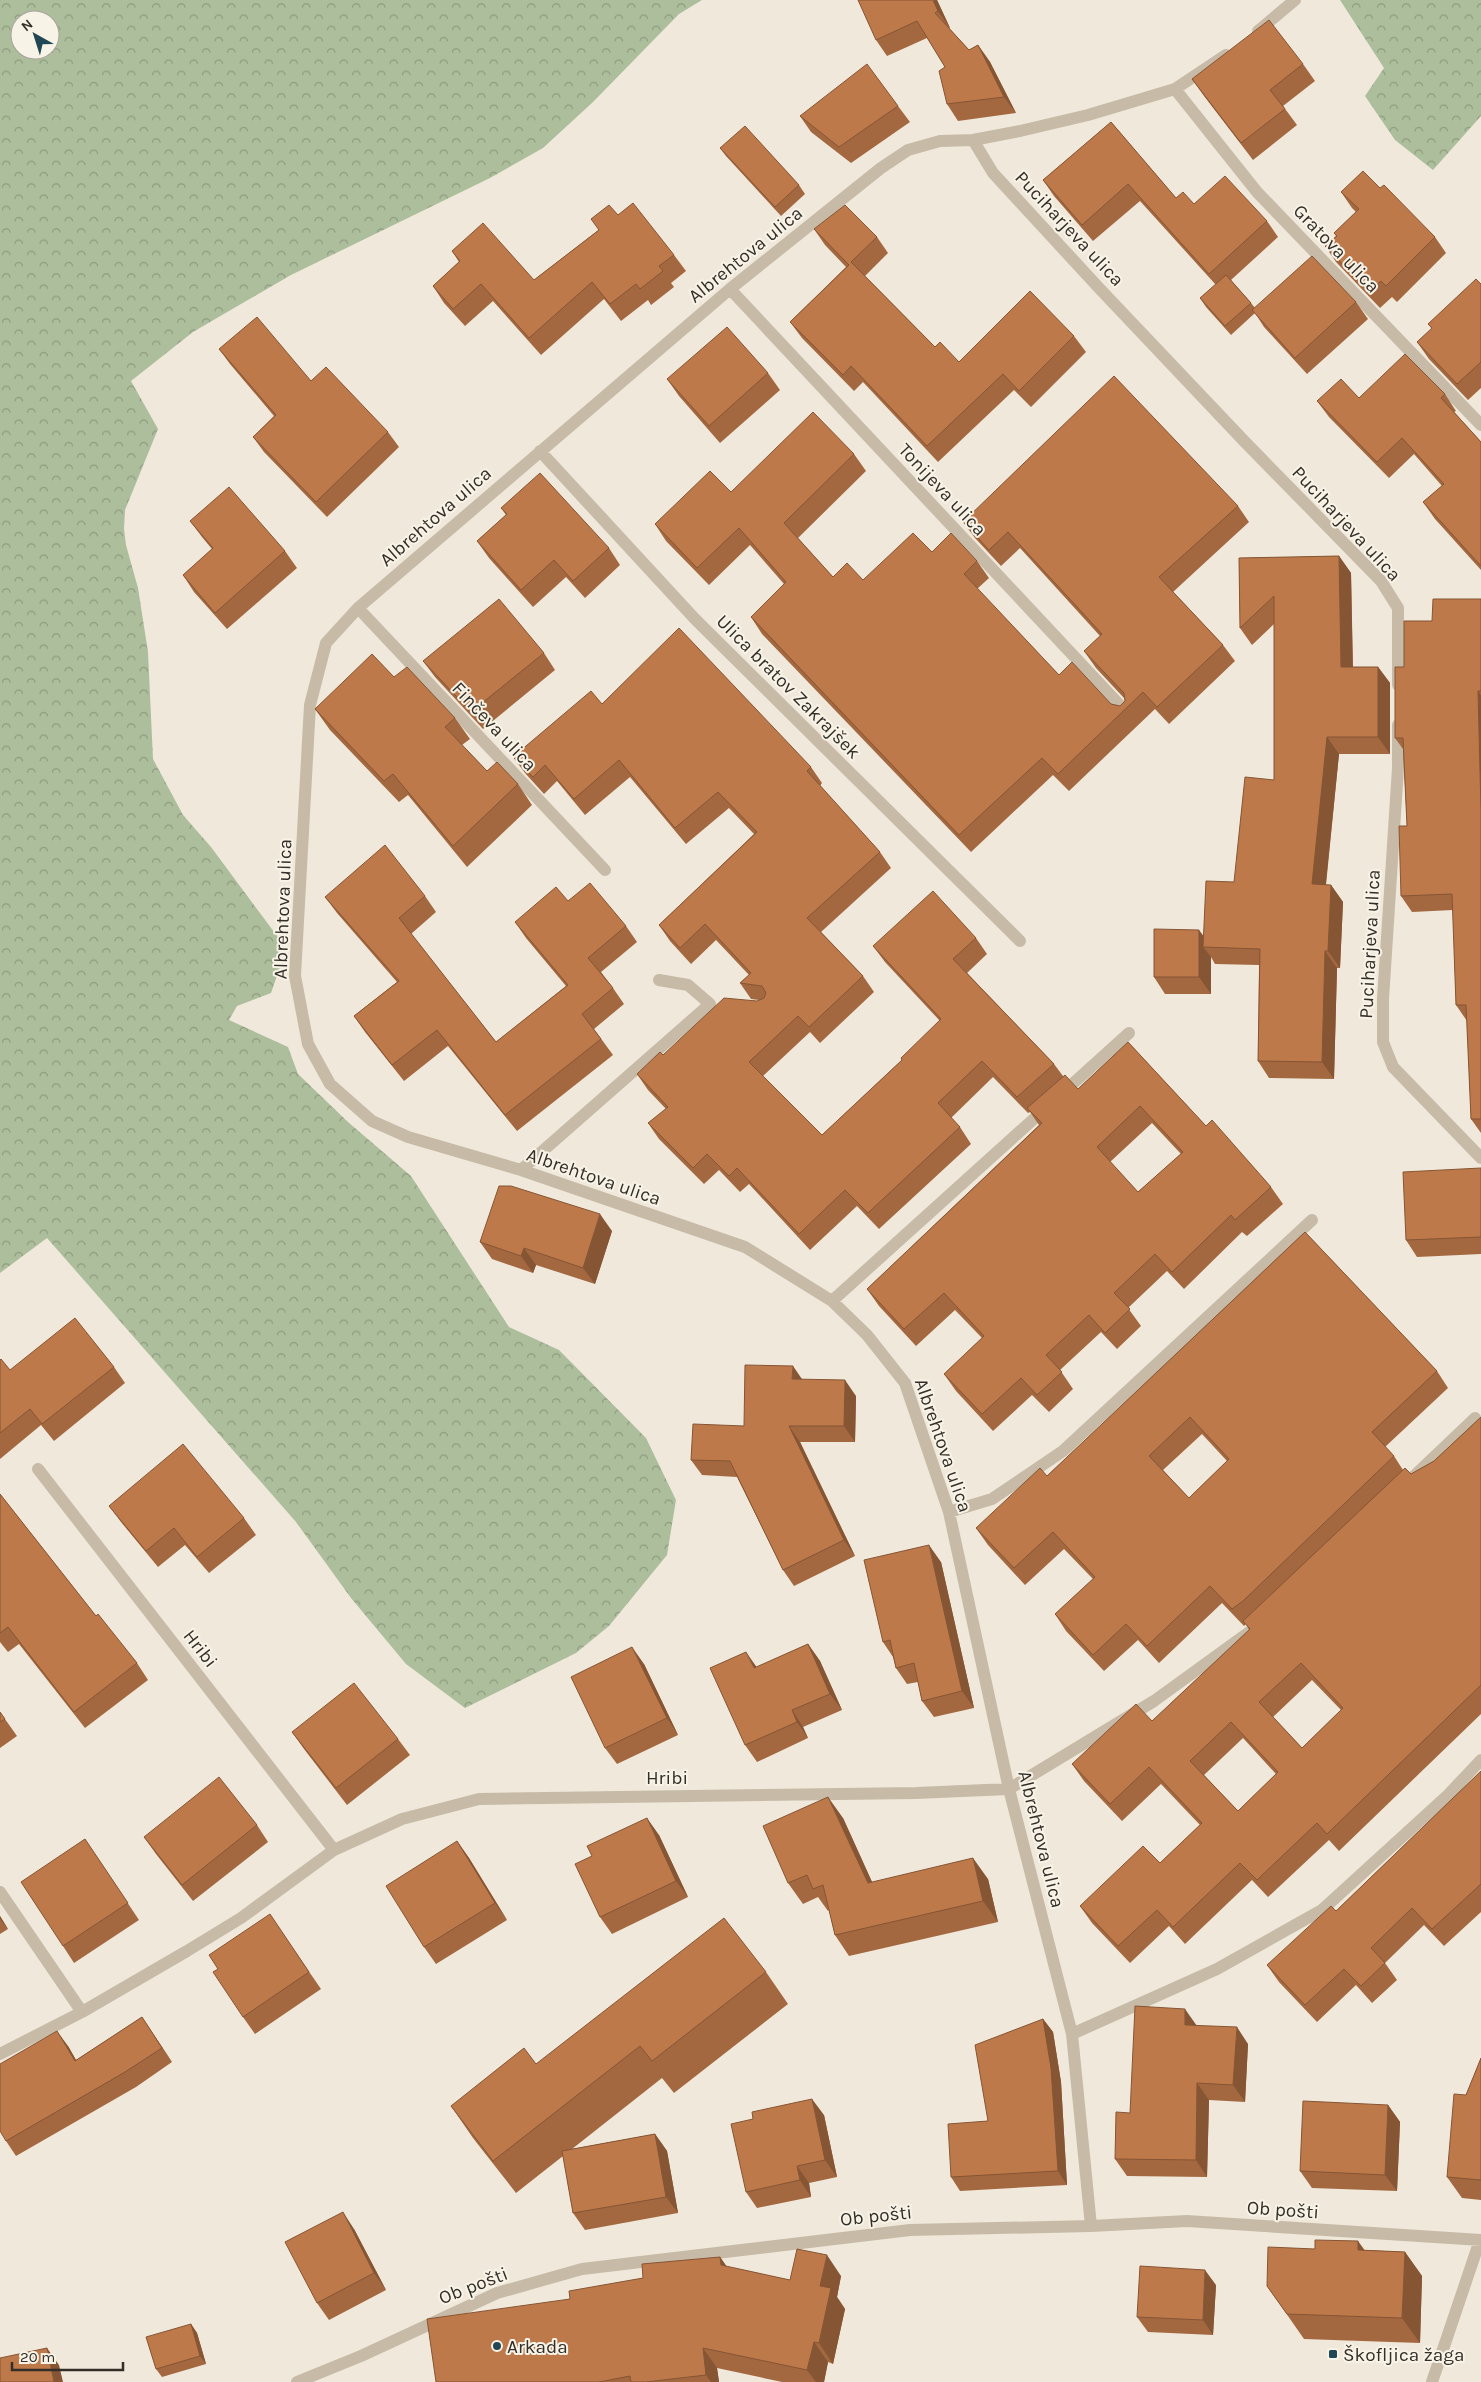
<svg xmlns="http://www.w3.org/2000/svg" width="1481" height="2382" font-family="Karla,sans-serif">
	<style>
		.forest { fill: url(#forest-crowns); fill-rule: evenodd }
		.lines { fill: none; stroke-linecap: round; stroke-linejoin: round }
		.minor { stroke: #c7bba8; stroke-width: 12 }
		.wall { fill: #a36840; fill-rule: evenodd }
		.shaded-wall { fill: #855534 }
		.building { fill: #be794b; stroke: #855534; fill-rule: evenodd }
		.poi-dot { fill: #204753; stroke: #f8f3e7; stroke-width: 2 }
		.labels { text-anchor: middle; stroke-width: 4; stroke-linejoin: round; paint-order: stroke }
		.street-label { font-size: 19px; fill: #342e28; stroke: #f8f3e7 }
		.poi-label { font-size: 19px; fill: #342e28; stroke: #f8f3e7; text-anchor: start }
	</style>
	<defs>
		<pattern id="forest-crowns" width="20" height="18" patternUnits="userSpaceOnUse" patternTransform="scale(1.25)"><rect width="20" height="18" fill="#adbe9c"/><path d="M2 6a3 3 0 1 1 6 0M12 15a3 3 0 1 1 6 0" fill="none" stroke="#8e9b7f"/></pattern>
	</defs>
	<rect width="100%" height="100%" fill="#f0e9db"/>
	<path class="forest" d="M0,0h702l-23,14 -86,88 -50,46 -53,30 -199,97 -98,57 -62,49 27,48 -33,81 -1,19 2,16 12,43 10,64 5,107 30,56 28,32 69,93v27l-9,26 -34,13 -8,14 59,27 10,27 50,48 63,54 98,151 50,23 87,88 30,62 -9,55 -58,71 -33,27 -111,55 -59,-44 -55,-66 -55,-76 -249,-284 -47,35zM20,20h30v30h-30z
		M1340,0h141v116l-48,54 -38,-30 -30,-44 19,-28z"/>
	<g class="lines">
		<path class="minor" d="M1258,31l37,-31
			M1175,89l82,103 224,233
			M973,140l20,33 106,115 146,154 136,139 17,27v77
			M730,289l399,426
			M540,451l155,168 325,322
			M358,608l247,262
			M1398,725v43l-15,231v43l10,25 88,91
			M521,1170l189,-166 -22,-19 -29,-5
			M832,1301l297,-268
			M38,1469l296,381
			M1413,1477l62,-59
			M949,1512l43,-13 71,-48 249,-231
			M0,1892l82,120
			M1072,2034l145,-65 105,-59 125,-114 34,-36
			M0,2054l82,-42 105,-61 54,-33 93,-68 68,-31 77,-20 437,-6 93,-4 145,-88 98,-71
			M1091,2226l-19,-192 -63,-245 -60,-277 -44,-129 -38,-48 -35,-34 -87,-54 -224,-77 -113,-33 -36,-16 -42,-37 -22,-40 -13,-68 15,-271 16,-62 32,-35 372,-319 151,-121 27,-18 32,-9 33,-1 47,-9 68,-16 87,-26 51,-34
			M297,2382l64,-26 136,-63 85,-24 328,-39 181,-4 96,-5 294,19
			M1432,2382l48,-142"/>
	</g>
	<path class="wall" d="M937,0l13,28h-1l20,22 9,-5 12,17 26,51 -58,8 -11,-17 -2,-37 -18,-29 -40,18 -11,-16z
		M1303,64l12,17 -32,25 14,19 -44,35 -49,-64 -12,-17z
		M898,106l12,16 -59,41 -40,-31 -11,-16z
		M1111,122l65,76 18,6 73,17 11,16 -47,43 20,23 4,5 101,-6 12,17 -61,55 -43,-47 -9,-14 -24,22 -25,-28 -6,-9 16,-13 -76,-84 -47,40 -39,-45 -11,-16z
		M720,148l79,37 6,9 -24,22 -55,-60z
		M1380,188l55,49 11,16 -49,49 -5,-5 -12,11 -44,-46 -11,-16 11,-10 -2,-3 22,-21 -4,-4 -11,-16z
		M618,215l56,40 12,16 -15,12 3,4 -23,18 -3,-5 -27,21 -17,-22 -63,56 -48,-54 -28,25 -21,-23 -11,-17 26,-24 -7,-11 82,29z
		M814,229l63,8 11,16 -23,23 70,71 24,15 115,-26 12,16 -55,55 -17,-17 -76,72 -75,-80 -9,9 -52,-53 -12,-16 56,-55 -21,-22z
		M1481,284v104l-13,12 -39,-41 -12,-17 15,-13 -4,-5z
		M219,349l92,32 77,51 11,15 -72,70 -63,-65 -11,-15 21,-21 -44,-52z
		M768,373l12,17 -60,53 -41,-47 -12,-17z
		M1445,394l11,17 -2,1 27,30v128l-46,-51 -12,-17 19,-16 -28,-32 -25,24 -60,-61 -12,-16z
		M854,454l12,17 -68,67 35,39 30,3 69,-28 45,9 12,17 -12,11 82,86 52,29 9,2 5,-5 -1,-3 -28,-30 -12,-17 16,-15 -80,-88 -19,18 -26,-28 -12,-16 275,-16 11,16 -76,70 50,53 12,16 -66,63 -14,-15 -86,82 -16,-16 -82,77 -209,-218 -11,-17 33,-33 -34,-39 -41,40 -43,-44 -11,-17 76,-32z
		M501,508l108,40 11,17 -35,33 -19,-21 -33,30 -44,-49 -12,-17 29,-26z
		M190,521l95,30 12,17 -70,61 -33,-37 -11,-17 29,-26 -10,-12z
		M1339,556l12,17 2,94h25l12,16v71h-51l-13,131h5l12,17 -3,66h-3l-3,111 -65,-1 -11,-17 1,-96 -44,-1 -4,-7v37h-46l-11,-17 50,-41 30,-54 40,-102v-156l-22,21 -12,-17 -1,-70z
		M1481,599v534l-10,-14 -4,-98 -11,-16 -3,-95 -41,2 -11,-16 6,-70 -4,-77 -8,-11 9,-71z
		M544,653l11,17 -72,59 -48,-52 -12,-16z
		M394,677l61,41 15,21 -8,6 25,26 31,13 14,21 -65,62 -59,-72 -9,7 -69,-72 -15,-21z
		M602,704l209,63 11,16 -2,3 60,66 11,16 -70,64 42,44 11,16 -54,51 -10,-11 -47,44 59,59 80,-75 38,-39 -55,-59 -12,-16 103,-8 11,16 -20,19 87,91 9,12 15,13 50,-47 78,84 65,61 12,17 -36,32 -5,-4 -58,57 -17,-18 -39,37 13,18 -24,23 -16,-17 -41,38 13,19 -24,23 -17,-17 -39,36 -37,-40 -12,-17 38,-36 -27,-28 -39,36 -37,-40 -12,-17 172,-164 -9,-13 -2,1 -35,-36 -42,41 9,9 11,17 -92,85 -22,-23 -47,44 -61,-66 -9,8 -21,-22 -15,14 -45,-45 -11,-16 18,-14 -18,-19 -11,-16 26,-19 96,-55 -8,-1 -11,-16 9,-8 -33,-35 -25,24 -21,-23 -11,-16 95,-91 -25,-26 -43,36 -56,-67 -45,38 -28,-34 -13,13 -19,-21 -12,-16zM1152,1123l29,31 -43,38 -28,-30z
		M425,896l11,16 -25,22 85,108 70,-56 -40,-48 -11,-16 53,-21 58,25 11,16 -36,30 12,16 11,16 -30,25 19,26 -96,76 -69,-85 -44,35 -39,-49 -11,-16 43,-34 -60,-69 -12,-16z
		M1481,1168v86l-64,3 -11,-17z
		M612,1231l-17,53 -59,-19 -3,8 -41,-14 -12,-17z
		M1305,1232l132,139 11,17 -63,59 9,9 9,14 8,4 23,-13 47,-44v297l-142,137 -10,-11 -61,57 -16,-17 -67,64 -16,-18 -39,37 -38,-40 -12,-17 80,-43 40,-38 -39,-41 -39,37 -38,-40 -12,-17 80,-43 97,-91 -3,-6 -2,2 -22,-23 -63,60 -21,-23 -34,31 -38,-40 -11,-17 38,-35 -29,-30 -39,36 -37,-40 -12,-17 71,-52zM1202,1434l25,27 -38,37 -26,-28zM1312,1680l29,30 -39,38 -29,-31zM1243,1738l33,36 -38,37 -34,-36z
		M0,1360l10,10 104,-3 11,16 -71,58 -13,-16 -41,34z
		M802,1379l54,17 -1,46h-55l55,114 -61,30 -11,-16 -46,-93 -35,-2 -11,-15 53,-34z
		M0,1494l96,122 41,47 11,17 -63,48 -66,-84 -11,8 -8,-10z
		M109,1506l135,12 12,17 -47,38 -24,-28 -27,22 -37,-45z
		M941,1562l33,146 -40,9 -12,-16 -4,-19 -11,2 -11,-16 -3,-11 -10,-15z
		M808,1644l12,17 22,49 -39,17 5,11 -51,24 -12,-17 12,-78z
		M644,1664l34,71 -61,29 -12,-16z
		M0,1712l17,24 -17,12z
		M292,1732l106,7 12,16 -63,50 -43,-56z
		M1481,1771v141l-37,34 -20,-21 -39,38 12,17 -25,23 -16,-18 -39,37 -38,-40 -12,-17 69,-54z
		M843,1818l29,64 116,-3 10,43 -149,34 -14,-21 -6,-25 -1,1 -10,-14 -15,7 -15,-21z
		M257,1825l11,17 -75,59 -37,-47 -12,-17z
		M659,1835l29,62 -76,37 -12,-17z
		M85,1839l54,81 -65,43 -11,-17z
		M457,1841l12,17 38,62 -71,44 -12,-17z
		M0,1916l8,13 -8,5z
		M281,1931l40,58 -66,45 -12,-17z
		M766,1972l22,32 -114,89 -12,-15 -90,71 83,-15 12,17 11,62 -93,17 -12,-17 -10,-57 -47,37 -43,-55 -22,-32 85,-42z
		M142,2017l30,45 -36,25 -120,69 -10,-15 62,-95 8,14z
		M1043,2019l10,13 8,50 6,103 -107,6 -9,-14 37,-56z
		M1197,2026l51,18 -3,58 -36,-2 -2,77 -80,-1 -12,-17 15,-46z
		M1481,2058v142l-19,-2 -15,-21 19,-82z
		M1388,2105l12,17 -3,69 -85,-3 -12,-17z
		M824,2115l13,62 -28,6 2,14 -54,11 -11,-16z
		M354,2229l32,61 -57,30 -12,-17z
		M1365,2250l40,2 17,24 -2,67 -116,-4 -37,-53z
		M720,2257l7,10 63,13 51,-4 -4,21 8,12 -12,55 -5,-2 -4,20h-42l-65,-14 2,14h-283l134,-83 73,-21z
		M1216,2285l-3,50 -65,-3 -11,-15z
		M191,2324l6,9 9,31 -44,13 -6,-8z"/>
	<path class="shaded-wall" d="M933,0h4l13,28 -12,-17z
		M978,45l12,17 26,51 -12,-16z
		M1339,556l12,17 2,110 -12,-16z
		M1378,667l12,16v71l-12,-17z
		M1478,691l3,4v115z
		M1327,737l12,17 -15,147 -12,-17z
		M1331,885l12,17 -3,66 -12,-17z
		M1199,930l12,16 -8,1 8,10v37l-12,-17z
		M1325,951l12,17 -3,111 -12,-17z
		M600,1214l12,17 -17,53 -12,-16z
		M524,1248l12,17 -3,8 -12,-17z
		M793,1366l11,16 -12,-3z
		M845,1380l11,16 -1,46 -11,-16z
		M789,1426l11,16 55,114 -11,-16z
		M929,1545l12,17 33,146 -12,-17z
		M808,1644l12,17 22,49 -12,-16z
		M632,1647l12,17 34,71 -11,-17z
		M746,1652l12,17 -4,-1z
		M792,1710l11,17 5,11 -11,-16z
		M828,1797l15,21 39,86 -14,-21z
		M647,1818l12,17 29,62 -12,-16z
		M457,1841l12,17 38,62 -12,-17z
		M973,1858l15,21 10,43 -15,-21z
		M0,1916l8,13 -8,-10z
		M1185,2009l12,17 -12,-1z
		M142,2017l30,45 -10,-14z
		M1043,2019l10,13 8,50 6,103 -9,-14z
		M1237,2027l11,17 -3,58 -12,-17z
		M57,2031l11,15 17,30 -10,-15z
		M1197,2083l12,17 -2,77 -11,-17z
		M812,2099l12,16 13,62 -12,-17z
		M1388,2105l12,17 -3,69 -12,-16z
		M655,2134l12,17 11,62 -12,-16z
		M797,2166l12,17 2,14 -11,-17z
		M343,2212l11,17 32,61 -12,-17z
		M1358,2241l18,25 -18,-16z
		M1405,2252l17,24 -2,67 -18,-25z
		M827,2255l14,21 -4,21 8,12 -12,55 -14,-21 1,-57z
		M720,2257l14,20 -13,-12z
		M1205,2270l11,15 -3,50 -10,-15z
		M191,2324l6,9 9,31 -6,-8z
		M814,2342l14,20 -4,20h-8l-9,-12z
		M47,2348l12,17 4,17h-9z
		M703,2348l14,20 2,14h-8l-5,-7z"/>
	<path class="building" d="M858,0h75l5,11 -3,2 34,37 9,-5 26,52 -57,7 -8,-33 6,-4 -28,-46 -41,19z
		M1269,20l34,44 -33,26 15,19 -44,34 -49,-64z
		M867,64l31,42 -59,41 -39,-31z
		M1111,122l65,76 7,-6 11,12 31,-28 42,45 -58,53 -81,-90 -46,41 -39,-45z
		M745,126l54,59 -24,22 -55,-59z
		M1363,171l17,17 4,-3 51,52 -49,49 -5,-5 -12,11 -44,-46 12,-10 -3,-3 25,-24 -18,-17z
		M633,203l41,52 -15,11 4,5 -23,18 -4,-5 -26,20 -18,-22 -63,56 -48,-54 -28,25 -20,-23 27,-25 -8,-10 31,-28 51,57 65,-50 -8,-11 18,-14 9,10z
		M845,205l32,32 -26,25 84,85 5,-5 19,20 71,-71 44,45 -55,55 -16,-17 -76,72 -76,-80 -8,9 -53,-53 59,-57 -35,-36z
		M1312,256l44,46 -61,56 -43,-48z
		M1226,275l25,28 -26,23 -25,-28z
		M1476,279l5,5v78l-24,22 -40,-42 15,-14 -4,-4z
		M257,317l54,64 15,-14 62,65 -72,70 -63,-65 23,-22 -57,-66z
		M727,327l41,46 -59,53 -42,-47z
		M1405,354l40,40 -4,4 40,44v124l-58,-64 21,-18 -42,-46 -25,24 -60,-61 24,-22 18,19z
		M1114,376l124,130 -79,71 64,68 -66,62 -14,-15 -85,82 -16,-16 -83,77 -208,-218 35,-35 -47,-54 -42,40 -42,-44 55,-53 21,21 82,-80 41,42 -70,69 49,54 14,-14 16,17 50,-47 19,19 19,-19 26,28 -13,13 95,101 13,-13 39,42 9,2 5,-5 -1,-8 -40,-42 18,-17 -94,-102 -19,18 -26,-28z
		M540,473l69,75 -36,33 -19,-21 -33,30 -44,-49 30,-27 -6,-6z
		M229,487l56,64 -70,62 -32,-38 30,-27 -23,-27z
		M1339,556l2,111h37v70h-51l-15,147 19,1 -3,66h-3l-3,111 -64,-1 2,-112 -57,-2 3,-66 28,1 11,-105 29,3v-184l-34,32 -1,-70z
		M499,599l45,54 -73,59 -48,-51z
		M1433,599h48v92h-3l3,119v309h-10l-5,-114h-10l-4,-111 -51,2 -2,-70h8l-4,-88h-8v-71h9v-46h28z
		M679,628l132,139 -4,4 73,81 -73,66 56,58 -54,51 -11,-11 -49,46 73,73 80,-75 -1,-2 40,-39 -68,-73 60,-55 43,47 -23,21 101,105 -37,33 -35,-36 -44,42 22,24 -92,86 -23,-23 -46,44 -62,-66 -8,8 -22,-22 -14,14 -45,-45 20,-16 -31,-33 23,-22 3,3 61,-57 33,3 7,-3 2,-5 -4,-7 -22,-3 11,-10 -46,-49 -25,24 -21,-23 98,-93 -39,-40 -43,36 -56,-68 -45,39 -29,-34 -12,12 -20,-20 78,-66 11,13z
		M372,654l22,23 13,-10 48,51 -10,9 42,44 10,-9 21,22 -65,62 -60,-72 -9,7 -69,-72z
		M385,845l40,51 -26,22 97,124 72,-57 -53,-63 41,-35 12,14 22,-18 36,43 -38,32 25,30 -31,26 19,25 -96,76 -68,-85 -45,35 -38,-49 45,-35 -74,-84z
		M1154,929l45,1v47h-45z
		M1128,1042l78,84 6,-6 59,67 -36,33 -4,-5 -59,57 -17,-18 -41,39 16,16 -25,24 -16,-18 -43,40 16,17 -25,23 -16,-17 -39,36 -38,-40 40,-38 -40,-43 -40,36 -37,-40 175,-166 -15,-15 38,-33 13,14zM1140,1106l43,46 -45,40 -41,-45z
		M1481,1168v69l-75,3 -3,-68z
		M499,1186h12l89,28 -17,54 -59,-20 -3,8 -41,-14z
		M1305,1232l132,139 -65,61 22,24 -151,145 -11,8 -22,-23 -63,60 -21,-22 -33,31 -38,-41 40,-37 -42,-45 -39,36 -38,-40 64,-60 7,8zM1190,1417l39,42 -40,39 -40,-42z
		M75,1318l39,49 -72,57 -12,-15 -30,24v-73l1,-1 9,11z
		M745,1365l48,1 -1,13 53,1 -1,46h-55l55,114 -61,30 -53,-109 -39,-1 2,-36 51,2z
		M1481,1417v268l-154,149 -10,-11 -60,57 -17,-17 -67,64 -16,-17 -39,36 -38,-40 63,-60 17,17 42,-40 -53,-56 -39,37 -38,-40 64,-60 16,17 98,-92 -7,-8 162,-153 6,6 23,-13zM1301,1663l42,45 -41,40 -43,-46zM1231,1722l47,50 -40,39 -48,-50z
		M183,1444l61,74 -47,39 -23,-29 -28,23 -37,-45z
		M0,1494l96,122 2,-2 39,49 -63,49 -66,-85 -8,6z
		M929,1545l33,146 -40,10 -8,-38 -18,5 -6,-28 -7,2 -19,-82z
		M808,1644l22,50 -38,16 5,12 -52,23 -35,-77 36,-16 8,16z
		M632,1647l35,71 -62,30 -34,-71z
		M354,1683l44,56 -62,49 -44,-56z
		M0,1712l5,7 -5,3z
		M1481,1771v113l-49,45 -20,-21 -41,40 14,15 -24,23 -17,-17 -39,36 -38,-40 64,-59 5,5z
		M219,1777l38,48 -75,60 -38,-48z
		M828,1797l40,86 105,-25 10,43 -148,34 -12,-50 -10,4 -6,-14 -19,8 -25,-57z
		M647,1818l29,63 -76,36 -25,-53 17,-8 -5,-10z
		M85,1839l43,64 -65,43 -42,-64z
		M457,1841l38,62 -71,44 -38,-61z
		M270,1914l39,58 -66,45 -30,-45 5,-3 -9,-14z
		M724,1918l42,54 -114,89 -12,-15 -147,115 -42,-55 73,-58 12,16z
		M1135,2006l50,3v16l52,2 -4,58 -36,-2 -1,77 -81,-1 1,-47 14,1z
		M142,2017l20,31 -37,24 -119,69 -6,-10v-67l57,-33 18,30z
		M1043,2019l8,49 7,103 -107,6 -3,-53 40,-3 -13,-76z
		M1481,2058v122l-34,-3 7,-83 12,1z
		M812,2099l13,61 -28,6 3,14 -54,12 -15,-68 22,-5 -1,-7z
		M1303,2101l85,4 -3,70 -85,-4z
		M655,2134l11,63 -93,16 -11,-62z
		M343,2212l31,61 -57,30 -32,-61z
		M1315,2240l43,1v9l47,2 -3,66 -115,-4 -20,-28 1,-39 47,2z
		M797,2249l30,6 -7,31 11,2 -12,55 -5,-1 -7,28 -104,-22 3,27 -60,7h-15l-1,-6 -31,6h-163l-9,-63 143,-20 -1,-8 74,-13 -1,-14 78,-7 1,8 69,15z
		M1140,2266l65,4 -2,50 -66,-3z
		M191,2324l9,32 -44,13 -10,-32z
		M47,2348l7,34h-54v-24z"/>
	<g class="poi-dot">
		<circle cx="497" cy="2346" r="5"/>
		<rect x="1328" y="2349" width="10" height="10" rx="2.5"/>
	</g>
	<g class="labels">
		<g class="street-label">
			<text transform="translate(1070 228) rotate(47)" y="7">Puciharjeva ulica</text>
			<text transform="translate(1337 248) rotate(46)" y="7">Gratova ulica</text>
			<text transform="translate(745 254) rotate(-39)" y="7">Albrehtova ulica</text>
			<text transform="translate(943 489) rotate(47)" y="7">Tonijeva ulica</text>
			<text transform="translate(435 516) rotate(-41)" y="7">Albrehtova ulica</text>
			<text transform="translate(1347 523) rotate(47)" y="7">Puciharjeva ulica</text>
			<text transform="translate(789 686) rotate(45)" y="7">Ulica bratov Zakrajšek</text>
			<text transform="translate(495 726) rotate(47)" y="7">Finčeva ulica</text>
			<text transform="translate(282 909) rotate(-88)" y="7">Albrehtova ulica</text>
			<text transform="translate(1369 944) rotate(-87)" y="7">Puciharjeva ulica</text>
			<text transform="translate(594 1176) rotate(19)" y="7">Albrehtova ulica</text>
			<text transform="translate(944 1445) rotate(71)" y="7">Albrehtova ulica</text>
			<text transform="translate(201 1648) rotate(52)" y="7">Hribi</text>
			<text x="667" y="1784">Hribi</text>
			<text transform="translate(1042 1839) rotate(76)" y="7">Albrehtova ulica</text>
			<text transform="translate(1283 2209) rotate(4)" y="7">Ob pošti</text>
			<text transform="translate(876 2215) rotate(-6)" y="7">Ob pošti</text>
			<text transform="translate(473 2285) rotate(-21)" y="7">Ob pošti</text>
		</g>
		<g class="poi-label">
			<text x="507" y="2353">Arkada</text>
			<text x="1343" y="2361">Škofljica žaga</text>
		</g>
	</g>
	<g transform="translate(35 35) rotate(321)"><circle r="24" fill="#f8f3e7" stroke="#aaa49b"/>
	<path d="M0-4L9 19L0 12L-9 19Z" fill="#204753"/>
	<text y="-8" font-size="14" font-weight="bold" text-anchor="middle" fill="#342e28">N</text>
	</g>
	<path d="M12 2362v8h111v-8" fill="none" stroke="#342e28" stroke-width="2.5"/>
	<text x="20" y="2362" font-size="15" fill="#342e28" stroke="#f8f3e7" stroke-width="4" paint-order="stroke">20 m</text>
</svg>
